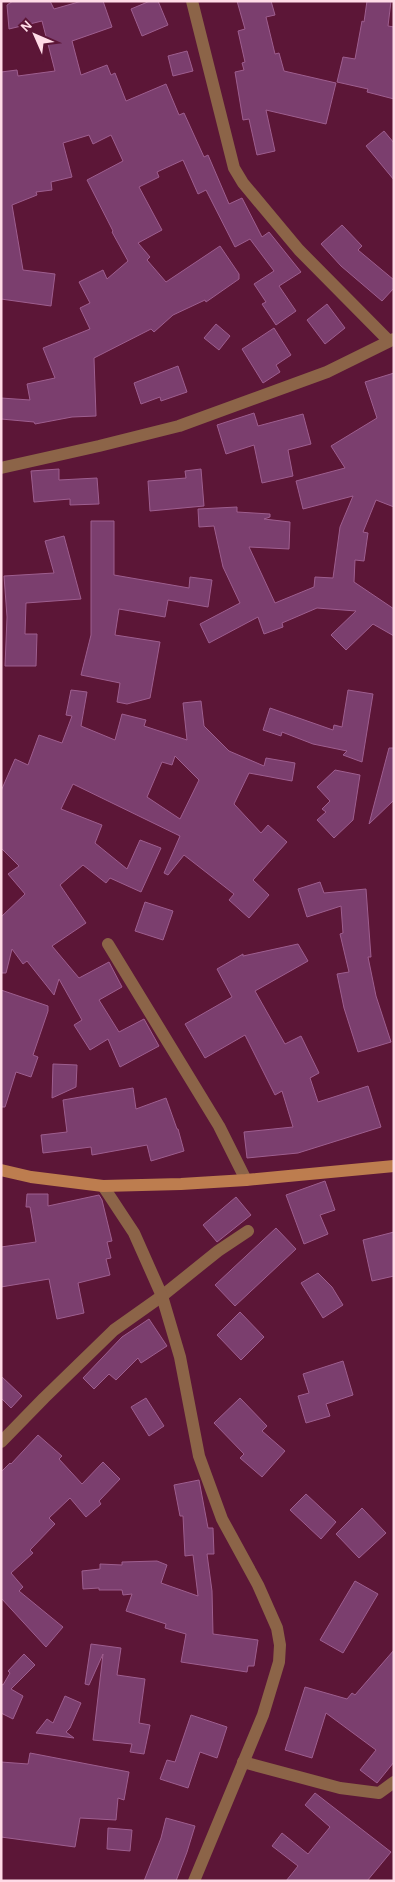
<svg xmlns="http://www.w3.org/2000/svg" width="395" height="1882" font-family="'Alegreya Sans',sans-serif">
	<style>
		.building { fill: #7b3e6e; stroke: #9e5e8f; fill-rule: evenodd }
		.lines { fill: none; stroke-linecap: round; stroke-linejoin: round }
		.minor { stroke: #8c6448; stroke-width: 12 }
		.tertiary { stroke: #8c6448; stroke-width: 12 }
		.secondary { stroke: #bd7d4f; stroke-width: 12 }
	</style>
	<rect width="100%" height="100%" fill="#5c1637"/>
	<path class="building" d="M13,1h37l4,8 28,-8h21l9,26 -40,14 9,34 26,-10 4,10 4,-2 11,28 40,-17 13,31 5,-2 20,44 4,-2 21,49 13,-6 20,39 7,-5 32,40 -22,14 17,25 -20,14 -14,-21 4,-2 -12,-18 20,-13 -24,-32 -15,8 -29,-57 -8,4 -15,-34 -26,12 2,5 -20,10 23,43 -24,13 12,14 -3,3 19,22 54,-36 19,28v5l-33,23 -1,-2 -32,15 -19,17 -3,-3 -57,29 2,58 -24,1 -37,7 -1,-2 -33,-3v-21l29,2 -3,-16 28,-6 -12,-30 47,-19 -10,-21 10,-5 -11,-21 24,-12 4,9 21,-18 -16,-29 1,-1 -26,-51 36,-19 -12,-26 -18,9 -4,-9 -26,8 9,34 -21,5 1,8 -16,2 1,3 -25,10 11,65 32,4 -4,32 -50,-7v-227l16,-2 1,6 37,-5 -13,-50 -33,8 -2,-24z
		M150,1h8l10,24 -26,11 -11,-27z
		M237,1h34l4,14 -9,2 9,37 4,-1 5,18 52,12 -10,41 -60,-14 9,41 -18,4 -8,-36 -6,1 -8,-48 9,-2 -2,-7 3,-1 -7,-31 7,-2z
		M367,1h24l-3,25 6,1v72l-27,-7 1,-3 -31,-7 6,-25 12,2 7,-38 2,1z
		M187,51l6,20 -20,5 -5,-20z
		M384,131l10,12v37l-28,-34z
		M342,225l20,21 -4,4 36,30v8l-12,13 -41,-35 -20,-22z
		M327,304l18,24 -20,16 -18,-24z
		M216,324l14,12 -11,14 -15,-12z
		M274,328l17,27 -15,10 4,7 -17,11 -21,-34z
		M178,366l9,26 -26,9 -1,-4 -19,7 -7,-21z
		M394,373v134l-18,-7 -13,32 5,1 -4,28 -9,-1 -1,22 40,27v27l-21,-12 -27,26 -15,-15 25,-24 -39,-3 -35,15 1,4 -19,7 -6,-17 -49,26 -9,-19 40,-21 -17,-36 -9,-41 -15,1 -1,-18 39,-2v5l33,2v3l-6,2 26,3 -1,27 -40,-2 26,56 39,-16 1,-10 18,1 7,-51 13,-31 -50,13 -7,-28 49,-13 -14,-22 46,-28 -12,-36z
		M254,413l4,13 45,-12 8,30 -23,6 5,26 -31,7 -8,-38 -28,9 -9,-29z
		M59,469v11l38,-2 2,26 -29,1v-6l-36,3 -3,-31z
		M201,469l3,37 -54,5 -2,-30 38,-3 -1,-7z
		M91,521h23v54l75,13 1,-11 22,3 -4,27 -40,-7 -3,17 -46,-8 -4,26 45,7 -10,56 -23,6 -10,-2 3,-19 -39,-8 10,-40z
		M64,536l17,63 -55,4 -1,31h12l-1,32h-31l2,-49 -3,-41 50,-3 -9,-32z
		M71,690l16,2 -6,34 34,14 7,-26 24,6 -2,6 43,14 -4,-37 18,-2 3,25 25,25 35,15 2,-8 29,5 -3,18 -43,-8 -15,31 27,29 7,-8 19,17 -34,38 16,15 -20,23 -20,-18 5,-6 -50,-39 -16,20 -4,-2 16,-37 -107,-52 -12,25 41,16 -7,18 32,26 13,-29 21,8 -20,44 -31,-14 -4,5 -23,-18 -23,20 26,38 -34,23 27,32 30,-16 13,25 -23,13 20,32 25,-13 15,27 -39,21 -12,-28 -18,11 -16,-25 8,-5 -23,-41 -5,16 -27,-34 -4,3 -11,-15 -6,24h-5v-56l24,-23 -17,-20 11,-8 -18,-18v-57l14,-32 13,6 11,-30 23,8 10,-27 -6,-1zM175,756l24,24 -19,39 -33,-22 15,-35 10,3z
		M348,690l25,4 -11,68 -19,-7 4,-4 -34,-7 -31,-12 -1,4 -18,-6 7,-22 63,22 1,-5 8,2z
		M389,748h5v52l-25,24z
		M335,770l25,5 -7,45 -19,18 -17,-18 9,-8 -4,-3 8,-8 -13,-14z
		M320,882l4,11 42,-4 5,68h-3l8,39 15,46 -33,10 -14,-44 -7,-34 12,-2 -9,-38 3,-1 -2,-27 -34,11 -9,-28z
		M145,902l28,9 -10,29 -28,-9z
		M298,944l10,17 -53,30 30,53 16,-8 18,37 -9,5 8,24 50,-16 13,41 -83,26 -51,5 -3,-26 49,-5 -11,-36 -7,4 -30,-60 -40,23 -20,-34 47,-27 -15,-28 26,-15v2z
		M1,990l47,16v5l-15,44 5,2 -7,20 -15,-5 -11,35h-4z
		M53,1064l24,1 -1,22 -24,11z
		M133,1088l3,21 30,-11 11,31h1l6,22 -33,10 -4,-16 -55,10 -1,-8 -48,6 -2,-18 26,-3 -4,-32z
		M325,1181l10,29 -15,5 8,19 -24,10 -18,-49z
		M27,1194h21v12l51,-11 3,5 10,41 -5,1 4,16 -5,1 4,16 -32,8 6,30 -27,6 -8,-40 -48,8v-40l35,-5 -6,-35h-4z
		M236,1197l15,18 -34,27 -14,-17z
		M276,1228l20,21 -61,57 -20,-21z
		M394,1232v44l-22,5 -9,-41z
		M318,1273l14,14 11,18 -20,13 -22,-35z
		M240,1312l24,25 -23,23 -24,-25z
		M149,1319l18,27 -26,17 -3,-5 -22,22 -7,-6 -15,15 -11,-11 39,-41z
		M343,1361l10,34 -27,9 4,12 -24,7 -8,-27 11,-3 -6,-19z
		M1,1376l21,20 -11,12 -10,-10z
		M146,1398l18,28 -15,10 -18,-29z
		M240,1398l27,28 -5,5 23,20 -23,26 -22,-19 4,-4 -30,-31z
		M38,1435l24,21 -3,3 23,25 21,-22 17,17 -21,22 2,3 -15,13 -16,-19 -21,20 6,6 -25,26 3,3 -22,20 12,14 -4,4 44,36 -17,20 -45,-49v-126l9,-9 1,1z
		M199,1480l9,48h5l1,26h-7l5,37 1,43 45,6 -4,26h-6l-1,6 -66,-10 5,-28 -21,-6 1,-4 -40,-13 6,-17 -9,1 -1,-5h-23v-2l-16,1 -1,-18 18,-2v-5l22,1v-3l35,-1 10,4 -6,18 37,13 -5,-41 -8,1 -2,-40h-3l-6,-31z
		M306,1494l30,28 -15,17 -31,-29z
		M362,1508l24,25 -27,25 -23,-24z
		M355,1581l23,13 -35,59 -23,-13z
		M91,1644l30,4 -4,27 28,4 -6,44 11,2 -6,29 -14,-2 2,-8 -39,-4 10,-86 -14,31 -4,-1z
		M394,1650v112l-17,21 -17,-13 16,-20 -50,-37 -14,45 -27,-8 20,-63 42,12 5,-6 3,2z
		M24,1654l11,11 -24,24 12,7 -10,23 -12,-6v-29l2,1 7,-12 -2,-2z
		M65,1696l16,7 -11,25 -4,4 8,6 -38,-5 11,-14 6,4z
		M191,1715l36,12 -10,31 -17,-6 -12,36 -28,-9 7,-19 8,2z
		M30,1753l99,19 -5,28 -6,-2 -2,22 -36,-2 -5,29 -74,-10v-75l27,2z
		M315,1793l76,59 -24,29h-81l12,-15 -26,-20 10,-13 26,21 22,-27 -25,-22z
		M166,1818l29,8 -8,26 -11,29h-32l17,-43z
		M108,1828l24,2 -2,21 -23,-2z"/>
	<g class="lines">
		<path class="minor" d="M192,1l42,167 9,15 56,67 90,91
			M1,468l98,-22 80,-20 148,-54 67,-33
			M108,944l111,182 27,54
			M1,1442l43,-44 70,-68 48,-34 56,-45 30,-20
			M243,1762l97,26 39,5 15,-11"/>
		<path class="tertiary" d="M103,1186l31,47 28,63 18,61 19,99 23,63 36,66 19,43 3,17 -1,17 -16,53 -69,166"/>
		<path class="secondary" d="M1,1170l30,7 72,9 78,-2 65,-4 148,-14"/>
	</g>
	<rect width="395" height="1882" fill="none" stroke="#ffdbe7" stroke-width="5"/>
	<g transform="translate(35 35) rotate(315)" stroke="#5c1637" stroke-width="4" paint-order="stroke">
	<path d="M0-4L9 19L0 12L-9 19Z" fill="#ffdbe7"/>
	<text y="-8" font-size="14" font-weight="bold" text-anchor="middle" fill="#ffdbe7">N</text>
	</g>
</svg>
